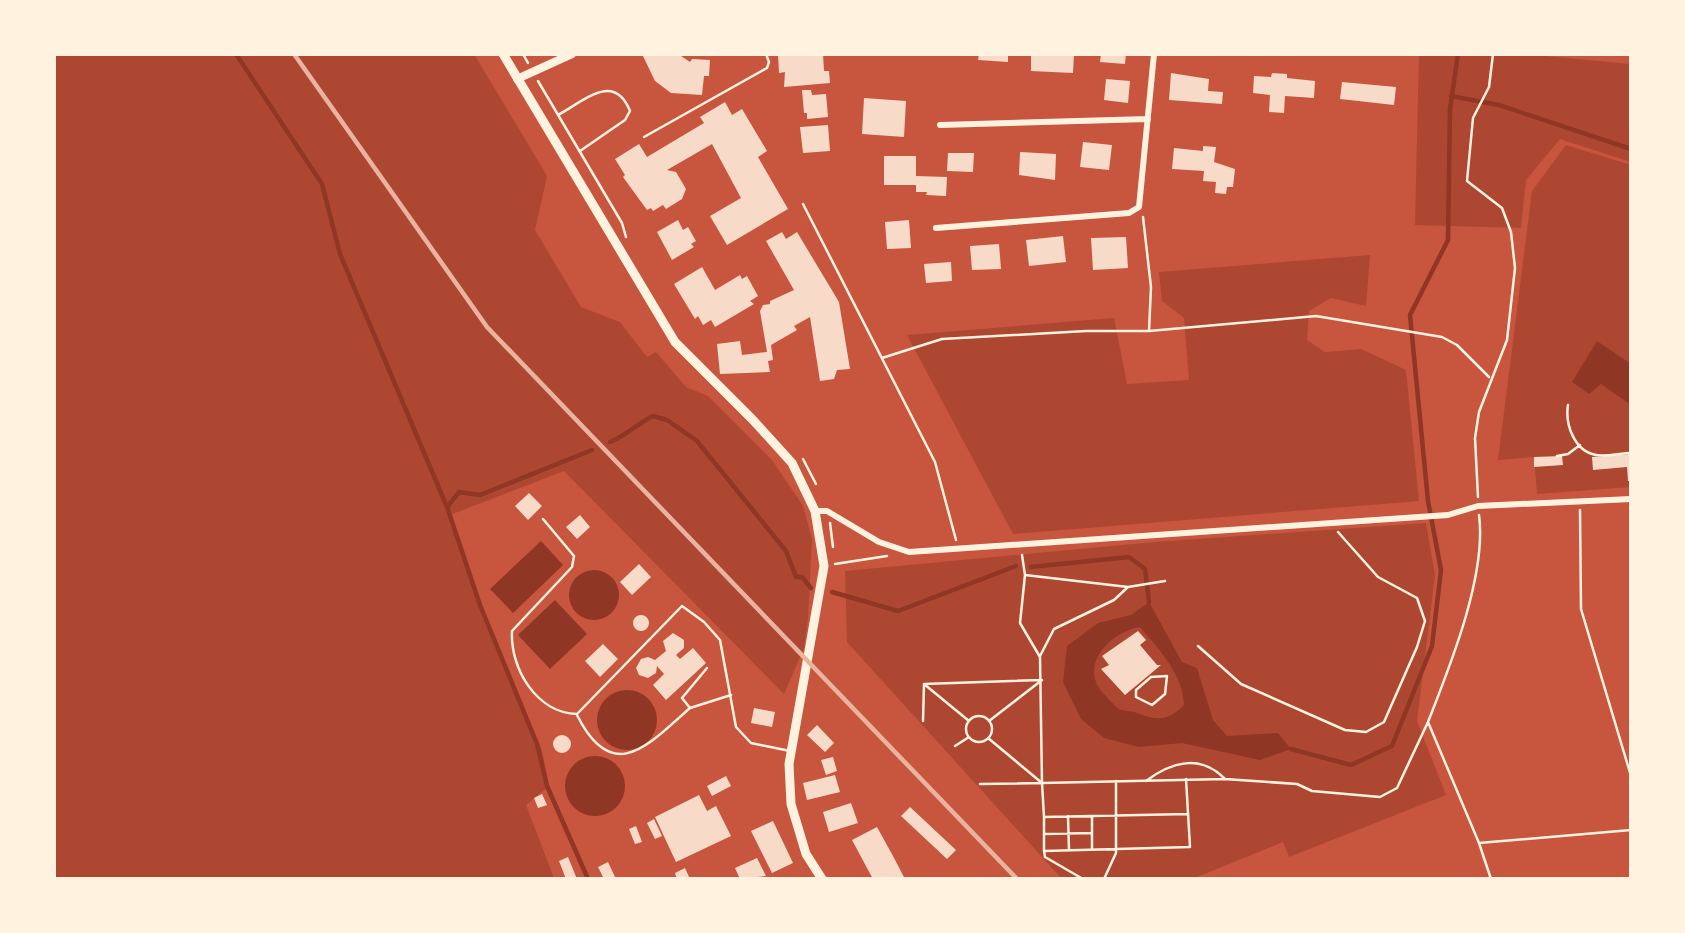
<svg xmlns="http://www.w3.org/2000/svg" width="1685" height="933" font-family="'Roboto Condensed',sans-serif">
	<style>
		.green { fill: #ae4732 }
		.water { fill: #8f3625; fill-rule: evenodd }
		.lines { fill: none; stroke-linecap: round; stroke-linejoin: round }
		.stream { stroke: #8f3625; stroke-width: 4.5 }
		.building { fill: #f7dbc8 }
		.path { stroke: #fff3e0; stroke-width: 2.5 }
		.service { stroke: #fff3e0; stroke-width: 2.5 }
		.minor { stroke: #fff3e0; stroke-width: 6 }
		.tertiary { stroke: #fff3e0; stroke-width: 8 }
		.secondary { stroke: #fff3e0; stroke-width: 9 }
		.rail { stroke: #e9b49f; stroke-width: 4.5 }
	</style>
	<rect width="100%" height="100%" fill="#c8553d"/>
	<path class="green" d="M54,54h420l73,122 -12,54 46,77 39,15 27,35 9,-5 30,35 22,9 64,64 31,46 9,33 -4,79 -4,30 -20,46 -220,-223 -114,44 33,99 59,136 7,36 -23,19 28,73 -500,1z
		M1419,54h105l107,10v98l-71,-23 -34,41 -5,48 -106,-3z
		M1566,145l65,20v322l-94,7 -3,-37 -36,3 34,-269z
		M1370,255l-4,51 -35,-8 -22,13 -2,29 18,12 36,-3 45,21 13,131 -406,33 -106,-199 207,-17 13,66 62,-4 -5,-62 -22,-17 -3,-29z
		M1426,523l9,52 -18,146 29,74 -157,62 -6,-15 -91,37h-130l-215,-237 -2,-71 309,-29z"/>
	<path class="water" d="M1597,341l34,23v41l-30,-21 -12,10 -17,-12z
		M541,541l22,24 -50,48 -23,-24z
		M569 595a25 25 0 1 1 50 0a25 25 0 1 1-50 0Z
		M555,600l32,34 -37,35 -32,-34z
		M1149,602l33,60 15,6 16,52 14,16 51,-3 13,16 -31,11 -78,-17 -43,4 -35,-9 -23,-19 -18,-37 4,-36 31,-23 33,-8zM1140,627c19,23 43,47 44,78 -16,16 -26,16 -47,8 -5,-2 -11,-2 -16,-3 -6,-3 -11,-10 -16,-15 -29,-28 5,-63 35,-68z
		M597 720a30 30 0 1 1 60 0a30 30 0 1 1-60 0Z
		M565 786a30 30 0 1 1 60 0a30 30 0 1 1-60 0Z"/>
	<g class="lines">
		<path class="stream" d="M236,54l86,130 18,70 107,253 33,98 57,139 10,42 41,93
			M1451,96l48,9 132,44
			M610,442c17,-7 27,-18 43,-26l14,4 30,21 89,110 10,26h6l9,11
			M447,507l12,-15 21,3 112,-45
			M1031,567l98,-10 16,12 4,33
			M832,592l66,19 118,-45
			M1291,749l60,16 41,-19 40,-100 9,-76 -13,-69 -18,-186 38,-75 2,-131 8,-55"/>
	</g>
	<path class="building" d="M642,54h36l12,8 2,-3 18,1 -1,16h-5l-2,19 -31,-2 -16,-12z
		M778,54h45l1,17h5l1,12 -46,4 1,-15 -6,1z
		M979,54h29v8l-30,-2z
		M1031,54h43l-1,19 -42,-2z
		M1101,54h25l-1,10 -25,-2z
		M1171,73l38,6 -1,12 15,1 -1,12 -53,-4z
		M1272,73l15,1v4l28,3 -1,17 -29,-2 -1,17 -15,-1 1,-17 -17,-2 1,-17 17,1z
		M1106,79l24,2 -2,22 -24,-3z
		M1342,82l54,5 -2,18 -54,-6z
		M802,90h9l1,5 14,-1 2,23 -21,2v-6h-3z
		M864,98l42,3 -2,36 -42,-3z
		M725,102l7,13 10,-6 25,42 -9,6 30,52 -61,36 -17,-29 31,-18 -29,-54 -45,26 9,2 10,17 -4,10 -16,10 -3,-4 -10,6 -2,-3 -4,2 -24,-33 2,-2 -10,-16 24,-15 8,13 57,-34 -4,-6z
		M828,125l2,26 -27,2 -3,-26z
		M1083,142l29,3 -3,25 -29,-3z
		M1203,146l13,1 -2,15 21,7 -2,18h-6l-1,7 -11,-1 1,-11 -13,-1 1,-10 -32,-2 2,-21 29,3z
		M1020,152l36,2 -1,26 -36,-5z
		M948,153h26l-1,19 -26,-1z
		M884,156h32v20l31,1 -1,19 -20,-1 1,-3h-11v-7h-32z
		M678,220l5,10 5,-3 8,14 -5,3 3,3 -22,13 -15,-28z
		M909,220l2,28 -24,1 -2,-27z
		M782,232l4,7 11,-7 42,70 11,67 -13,1 -3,9 -14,2 -10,-64 -16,9 3,4 -26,15 2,15 -5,1 2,11 -50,2 -3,-30 23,-3 2,14 25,-3 -7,-41 3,-6 7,-1v-3l24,-11 -28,-49z
		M1063,236l3,26 -37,4 -3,-26z
		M1126,237l2,31 -35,2 -2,-32z
		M999,244l2,25 -29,1 -2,-24z
		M951,262l1,19 -26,2 -2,-19z
		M702,267l13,23 25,-15 2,4 5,-3 11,20 -8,5 4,3 -39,23 -4,-7 -8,5 -5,-9 -3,3 -21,-35z
		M1631,454v27h-3l-1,-14 -34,3 -1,-13z
		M1562,456l1,9 -29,2v-10z
		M529,493l13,13 -14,14 -13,-14z
		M580,515l10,12 -13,12 -11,-12z
		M639,564l12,13 -19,18 -12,-13z
		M633 623a8 8 0 1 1 16 0a8 8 0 1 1-16 0Z
		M1138,631l8,9 -6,5 17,20h4l-36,30 -24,-26 8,-4 -7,-9z
		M673,633l11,7v8l-8,7 4,4 13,-11 13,15 -40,37 -13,-15 11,-11 -7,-8 -1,7 -8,5 -9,-3 -3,-7 5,-9 7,-2 7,3 11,-9 -3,-10z
		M603,644l15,15 -18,18 -15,-16z
		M754,708l21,4 -3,15 -21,-4z
		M817,725l17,18 -9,9 -18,-17z
		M553 744a9 9 0 1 1 18 0a9 9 0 1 1-18 0Z
		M833,757l4,14 -11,4 -5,-15z
		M835,775l5,17 -33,8 -4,-17z
		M726,776l5,10 -19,10 -5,-10z
		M542,794l5,11 -9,3 -4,-10z
		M699,795l8,16 9,-5 15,30 -55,26 -21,-45z
		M851,803l7,20 -29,9 -6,-20z
		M910,807l46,43 -9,9 -46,-43z
		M654,819l8,17 -7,3 -8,-16z
		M773,821l20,42 -21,10 -21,-42z
		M636,826l6,16 -7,2 -6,-15z
		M877,827l16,29 12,23h-32l-6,-11 -15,-28z
		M568,857l9,22h-11l-7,-18z
		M757,858l9,18 -26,3 -5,-11z
		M608,862l8,17h-12l-6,-12z
		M685,868l5,11h-13l-2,-6z"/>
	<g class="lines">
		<path class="path" d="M523,54l5,9
			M538,81l84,142 4,14
			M558,115c26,-14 56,-44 72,-4l-5,9 -45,31
			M803,204l132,258 21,78
			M1143,217l8,70 -2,44 167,-15 126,21 15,8 32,32
			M882,358l60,-19 144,-8h63
			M1568,405c-3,19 6,46 28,50 11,2 24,-2 35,-2
			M1557,456l11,-2 12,-9
			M803,459l13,25
			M1478,497l-3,-59 4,-26 28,-72 8,-72 -4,-36 -9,-24 -35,-27 6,-63 16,-31 4,-33
			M1580,510l1,99 50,167
			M1479,515c8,60 -29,151 -51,207l51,121 12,36
			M830,523l3,24
			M1022,555l3,20 -5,48 20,34 2,126 183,-4 72,5 15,7 68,6 17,-9 31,-66
			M835,564l52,-8
			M1025,575l103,12 37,-6
			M1198,646l43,38 104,46 21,2 18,-10 33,-75 8,-26 -8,-23 -39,-21 -40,-45
			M1040,656l14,-27 60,-29 14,-13
			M1167,676l-2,18 -13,11 -16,-8v-7l15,-13z
			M966 729a13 13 0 1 1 26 0a13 13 0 1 1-26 0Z
			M923,721l1,-37
			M969,721l-45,-37 117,-4
			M989,721l53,-41
			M988,738l54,45 2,34
			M955,746l14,-9
			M1186,779l4,68 -146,4v-34l144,-3
			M1146,781c25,-19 54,-27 78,-3
			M980,784l62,-1
			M1068,816l1,34
			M1044,834l48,-1v-17
			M1479,843l152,-13
			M1092,849v-16
			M1044,851l1,6 38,22
			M1104,879l12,-26v-72"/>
		<path class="service" d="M644,137l123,-69 2,-6 -3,-8
			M543,519l31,37 -2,11 -60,64c-2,38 25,82 65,83l105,-108 22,16 16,18 16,87 15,16 39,8
			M707,668l-25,30 8,10 41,-13
			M577,715c36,72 72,29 113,-7"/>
		<path class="minor" d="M940,125l208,-6
			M936,228l193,-15 10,-6 15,-153
			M815,511h12l52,31 30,10 539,-37 30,-9 153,-7"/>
		<path class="tertiary" d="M517,79l55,-25"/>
		<path class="secondary" d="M503,54l172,288 78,78 39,43 23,48 9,55 -35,198 2,40 15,50 16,25"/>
		<path class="rail" d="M294,54l193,273 530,552"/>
	</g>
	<rect width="1685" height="933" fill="none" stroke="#fff3e0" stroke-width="112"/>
</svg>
